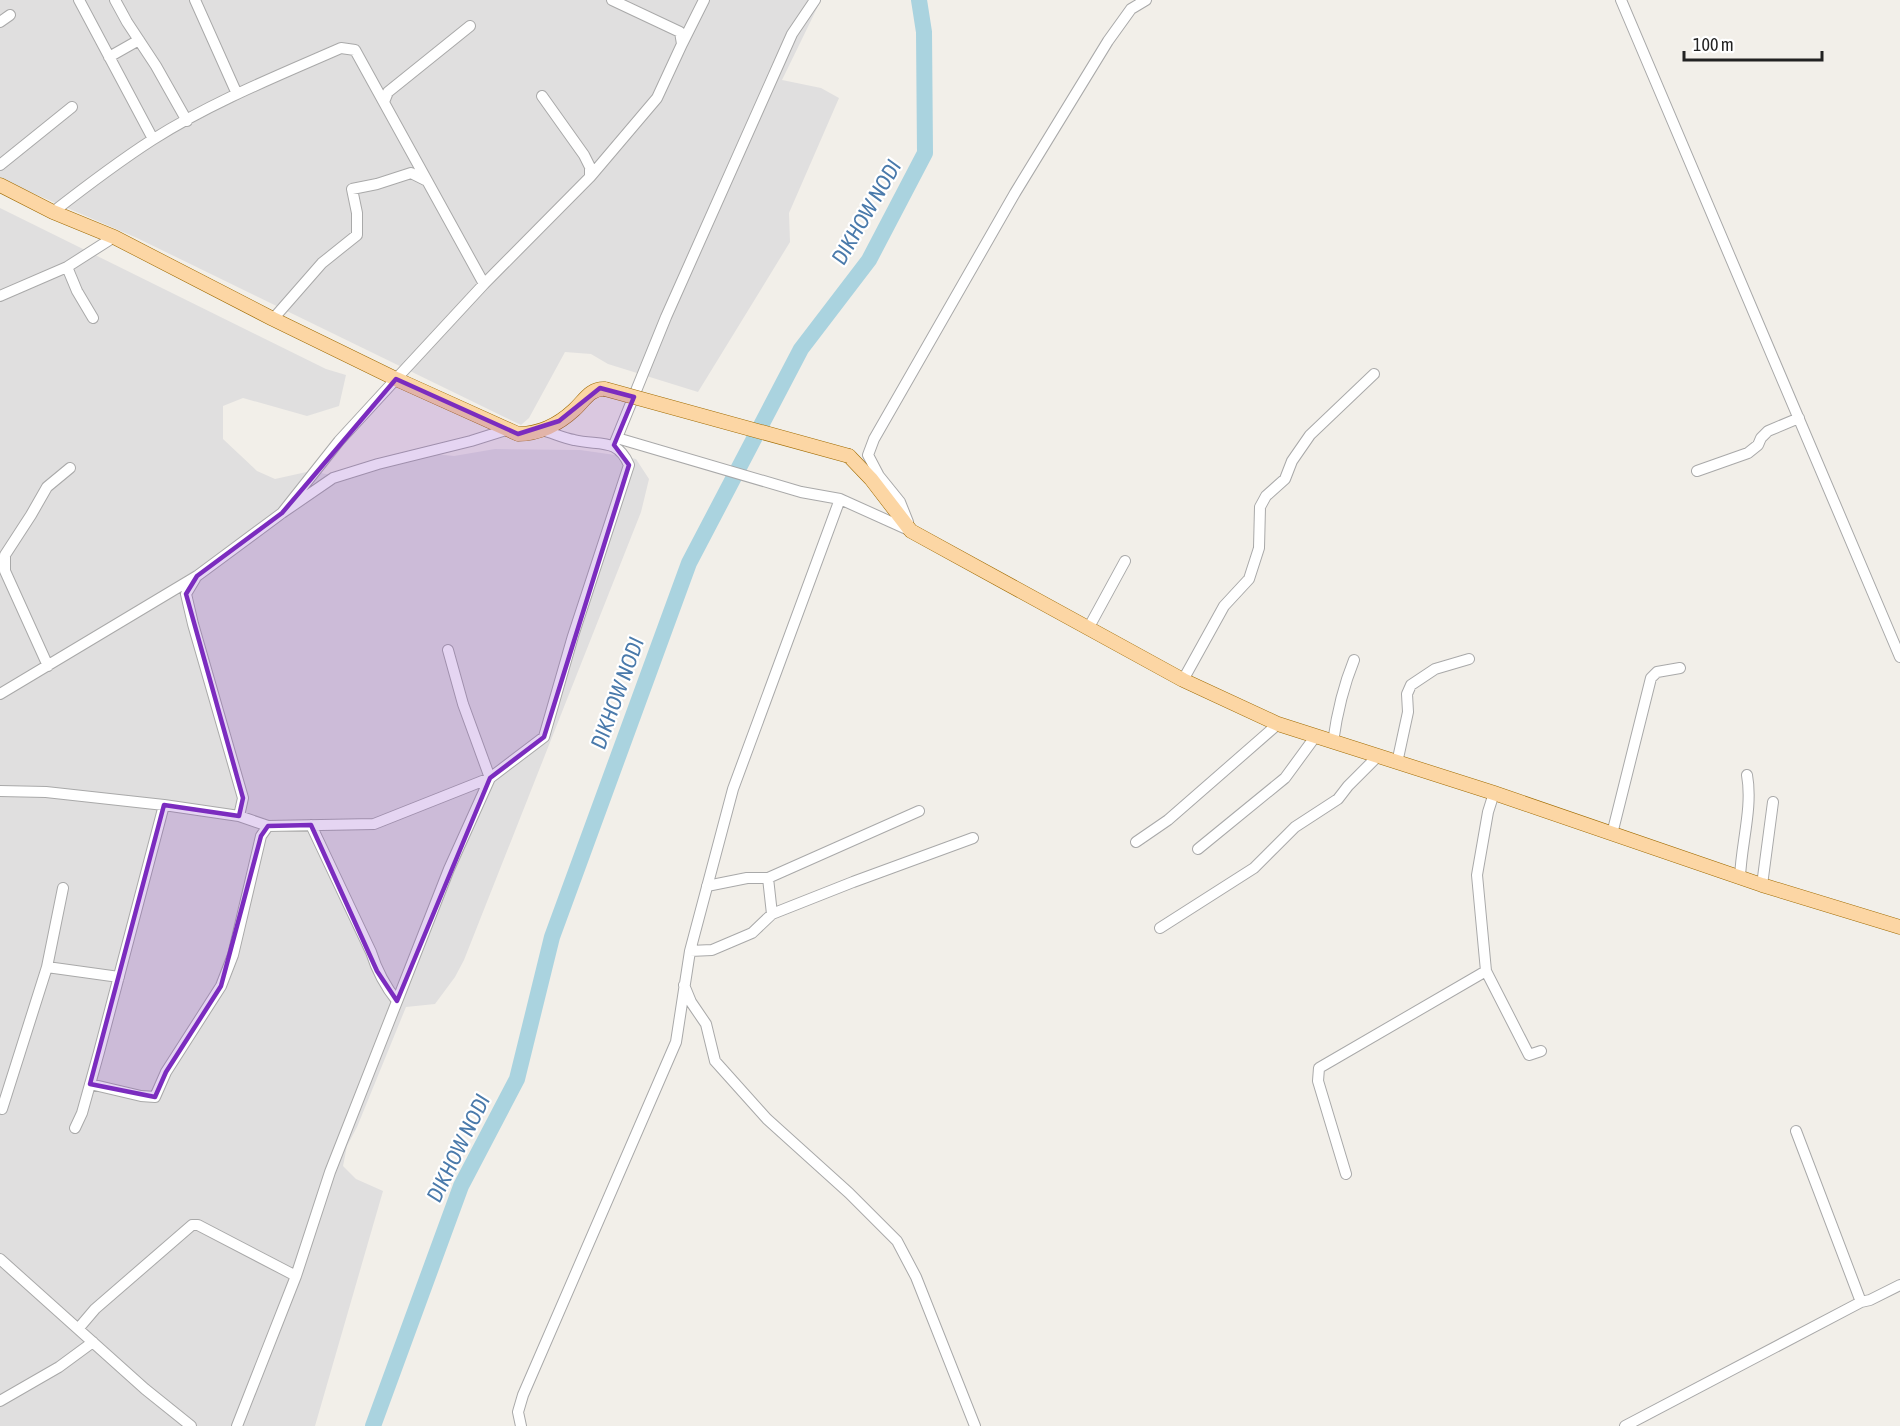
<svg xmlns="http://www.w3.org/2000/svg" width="1900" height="1426" font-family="'Asap Condensed',sans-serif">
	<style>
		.residential { fill: #e0dfdf }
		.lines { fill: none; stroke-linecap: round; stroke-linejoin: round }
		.river { stroke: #aad3df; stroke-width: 16 }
		.minor-casing { stroke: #a9a9a9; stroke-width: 12 }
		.major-casing { stroke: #a06b00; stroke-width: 15 }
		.minor { stroke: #fff; stroke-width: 10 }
		.major { stroke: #fcd6a4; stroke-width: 14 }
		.major-bridge-casing { stroke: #a06b00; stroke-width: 15; stroke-linecap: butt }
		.major-bridge { stroke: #fcd6a4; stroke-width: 14 }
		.marked { fill: #7b2cbf; fill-opacity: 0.2; stroke: #7b2cbf; stroke-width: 4.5; stroke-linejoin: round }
		.labels { text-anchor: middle; stroke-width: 4.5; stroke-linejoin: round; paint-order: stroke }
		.water-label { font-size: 22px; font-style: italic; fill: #4a7aab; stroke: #fff }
	</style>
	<rect width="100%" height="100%" fill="#f2efe9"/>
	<path class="residential" d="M0,0h821l-39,80 39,8 18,10 -50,115 1,29 -92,150 -90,-28 -17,-10 -26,-2 -36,66 -8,7 -384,-187 -137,-59z
		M0,208l326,161 20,6 -7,31 -32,10 -64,-18 -20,8v33l34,32 18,8 36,-8 20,4 103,-21 20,2 41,-7 85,1 42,6 14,3 13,20 -8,33 -177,448 -9,17 -20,27 -29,3 -49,120 -10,19 -4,20 13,13 27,12 -68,235h-315z"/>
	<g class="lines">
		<path class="river" d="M373,1426l88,-240 56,-107 35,-142 137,-374 112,-214 68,-89 56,-107 -1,-121 -5,-32"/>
		<defs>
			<path id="minor" d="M79,0l74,139
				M115,0l12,22 29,44 31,55
				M195,0l42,94
				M612,0l68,32 2,12
				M1621,0l279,657
				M0,22l10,-7
				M109,57l30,-17
				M542,96l42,59 6,12v10
				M384,102l4,-10 82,-66
				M0,165l72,-58
				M53,212c32,-25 65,-50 99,-72 60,-38 125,-64 189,-92l14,2 129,234
				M67,267l10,24 16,27
				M0,296l67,-29 47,-30
				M273,319l49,-56 35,-28v-22l-5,-24 25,-5 34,-11 14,7
				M617,438l184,54 39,7
				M614,445l52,-128 126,-283 23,-34
				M1697,471l51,-18 10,-8 3,-7 7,-7 31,-13
				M282,513l57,-72 57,-62 88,-95 106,-107 67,-79 25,-54 22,-44
				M908,522l-8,-20 -21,-26 -11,-21 6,-16 141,-246 93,-152 23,-32 15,-9
				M195,579l-9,15 7,30 50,174 -4,18
				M1089,627l36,-66
				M48,666l-43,-95v-16l26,-40 16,-28 23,-19
				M1183,680l41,-74 25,-27 10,-31 1,-41 6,-11 19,-17 7,-18 18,-26 64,-61
				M0,694l197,-118 85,-63 51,-35 45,-14 93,-23 38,-12
				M1333,742c4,-29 10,-55 21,-82
				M1397,763l11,-51 -1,-18 4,-9 24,-16 34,-10
				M0,791l46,1 118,13 75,11 29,10 106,-2 116,-46 -27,-74 -15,-54
				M311,825l60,127c6,19 14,34 26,49
				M1612,834l39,-156 6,-6 23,-4
				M1136,842l32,-22 110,-96
				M1198,849l87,-71 30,-41
				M1740,878c1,-34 13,-70 7,-103
				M1762,885l11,-83
				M707,886l40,-8h21
				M772,914l81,-32 120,-44
				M1160,928l94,-60 41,-41 43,-28 10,-13 29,-29
				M690,951l22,-1 40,-17 20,-19 -4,-36 151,-67
				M47,967l16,-79
				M1486,971l43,84 12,-4
				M684,985l7,17 15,22 9,37 52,58 82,74 48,48 19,36 59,149
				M90,1084l51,12 14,1 11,-25 55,-86 12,-31 28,-119 7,-10
				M2,1109l45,-142 72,10
				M75,1128l7,-15 17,-61 65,-247
				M1796,1131l65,171
				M1346,1174l-28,-93 1,-13 167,-97 -9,-96 11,-63 6,-19
				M0,1259l145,130 46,37
				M78,1329l17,-20 97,-84h6l98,51
				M0,1401l59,-34 34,-25
				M237,1426l59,-150 34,-104 119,-303 41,-91 54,-41 29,-101 56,-171c-12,-28 -30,-19 -55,-25 -11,-2 -21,-7 -32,-10
				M521,1426l-3,-14 5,-17 153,-353 14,-91 43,-162 107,-290 71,32
				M1625,1426l236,-124 9,-2 30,-15"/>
			<path id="major" d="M0,185l53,27 61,25 159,82 123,60 122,55c21,0 41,-10 56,-24 10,-9 16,-22 31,-21
				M849,456l22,23 40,52 272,149 95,44 216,69 268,92 138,42"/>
		</defs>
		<use href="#minor" class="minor-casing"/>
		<use href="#major" class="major-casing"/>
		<use href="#minor" class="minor"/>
		<use href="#major" class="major"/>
		<defs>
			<path id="major-bridge" d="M605,389l244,67"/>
		</defs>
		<use href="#major-bridge" class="major-bridge-casing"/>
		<use href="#major-bridge" class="major-bridge"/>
	</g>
	<path class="marked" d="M396,379l122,55 41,-13 41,-33 34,9 -20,48 15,20 -85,272 -54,41 -93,223 -20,-30 -66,-146 -43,1 -7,10 -40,150 -55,86 -11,25 -65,-13 74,-279 75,11 4,-18 -57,-204 11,-18 85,-63z"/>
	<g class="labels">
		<g class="water-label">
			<text transform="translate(866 212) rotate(-60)" y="8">DIKHOW NODI</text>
			<text transform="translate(617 693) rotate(-70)" y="8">DIKHOW NODI</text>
			<text transform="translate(458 1148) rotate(-64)" y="8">DIKHOW NODI</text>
		</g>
	</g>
	<path d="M1684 51v9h138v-9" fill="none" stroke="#222222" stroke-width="3"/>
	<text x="1693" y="51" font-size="18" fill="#222222" stroke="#ffffff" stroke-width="4.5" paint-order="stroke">100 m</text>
</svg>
